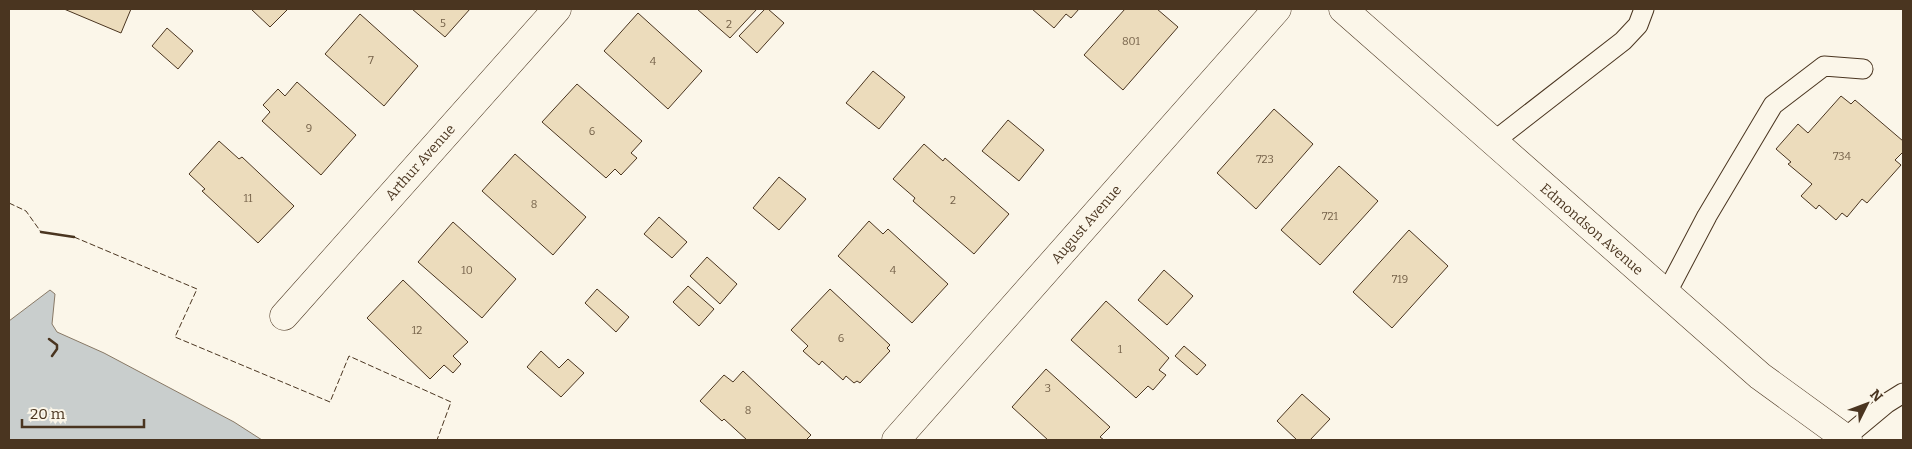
<svg xmlns="http://www.w3.org/2000/svg" width="1912" height="449" font-family="Bitter,serif">
	<style>
		.water { fill: #c9cecd; stroke: #887966 }
		.building { fill: #ecdcbc; stroke: #4a3520 }
		.lines { fill: none; stroke-linecap: round; stroke-linejoin: round }
		.service-casing { stroke: #4a3520; stroke-width: 21 }
		.minor-casing { stroke: #4a3520; stroke-width: 29 }
		.secondary-casing { stroke: #4a3520; stroke-width: 29 }
		.service { stroke: #fbf6e9; stroke-width: 19 }
		.minor { stroke: #fbf6e9; stroke-width: 28 }
		.secondary { stroke: #fbf6e9; stroke-width: 28 }
		.fence { stroke: #4a3520; stroke-width: 1; stroke-dasharray: 6 2.5; stroke-linecap: butt }
		.wall { stroke: #4a3520; stroke-width: 2.5 }
		.labels { text-anchor: middle; stroke-width: 4; stroke-linejoin: round; paint-order: stroke }
		.number-label { font-size: 11px; fill: #725f47 }
		.street-label { font-size: 14px; fill: #4a3520; stroke: #fbf6e9 }
	</style>
	<rect width="100%" height="100%" fill="#fbf6e9"/>
	<path class="water" d="M50,290l5,4 -3,30 5,8 47,21 130,69 28,18h-253v-119z"/>
	<path class="building" d="M64,9h67l-10,24z
		M251,9h37l-18,18z
		M412,9h58l-25,28z
		M697,9h60l-27,29z
		M765,9h3l16,14 -27,30 -18,-17z
		M1032,9h47l-8,9 -5,-4 -12,14z
		M1125,9h32l21,18 -55,63 -39,-35z
		M638,13l64,58 -34,38 -64,-58z
		M360,14l58,52 -34,40 -59,-52z
		M167,28l26,23 -15,18 -26,-23z
		M873,71l32,26 -26,32 -33,-26z
		M297,82l59,53 -35,40 -59,-54 8,-9 -7,-7 15,-16 7,7z
		M577,84l65,57 -11,12 6,5 -16,17 -6,-6 -9,9 -64,-56z
		M1841,96l10,8 4,-4 48,41v11l-8,8 6,5 -34,38 -5,-4 -15,18 -5,-4 -6,7 -17,-15 -3,4 -15,-13 11,-12 -24,-20 3,-2 -15,-13 22,-25 10,9z
		M1274,109l39,35 -57,65 -39,-36z
		M1008,120l36,30 -25,31 -37,-30z
		M219,141l20,18 3,-2 52,49 -36,37 -56,-52 3,-2 -16,-15z
		M924,144l19,17 2,-3 64,56 -35,40 -61,-53 2,-3 -22,-19z
		M515,154l71,63 -33,38 -71,-64z
		M1339,166l39,35 -58,64 -39,-35z
		M779,177l27,22 -27,31 -26,-22z
		M659,217l28,25 -15,16 -28,-24z
		M869,221l14,13 5,-5 60,55 -36,39 -74,-67z
		M453,222l63,57 -34,39 -64,-56z
		M1409,230l39,36 -56,62 -39,-36z
		M707,257l30,27 -17,20 -30,-28z
		M1164,270l29,26 -26,29 -29,-25z
		M403,280l65,62 -15,14 8,8 -8,9 -9,-8 -14,14 -63,-61z
		M688,286l26,23 -15,17 -26,-24z
		M597,289l32,28 -13,15 -31,-29z
		M830,289l60,56 -3,3 3,3 -30,32 -3,-2 -3,2 -8,-7 -3,4 -21,-19 -3,4 -16,-14 5,-5 -17,-16z
		M1106,301l63,57 -10,12 7,5 -13,15 -5,-4 -12,12 -65,-58z
		M1184,346l22,19 -9,10 -22,-19z
		M541,351l18,17 9,-9 16,14 -23,24 -34,-30z
		M1046,369l64,58 -10,10 4,3h-56l-36,-33z
		M743,371l68,64 -5,5h-59l-23,-21 -2,2 -22,-20 24,-26 9,7z
		M1302,394l28,25 -20,21h-13l-20,-19z"/>
	<g class="lines">
		<defs>
			<path id="service" d="M1493,142l130,-101 15,-16 6,-16
				M1666,294l41,-78 66,-111 51,-39 39,3
				M1845,438l42,-35 16,-10"/>
			<path id="minor" d="M284,316l273,-307
				M896,440l381,-431"/>
			<path id="secondary" d="M1343,9l417,367 88,64"/>
		</defs>
		<use href="#service" class="service-casing"/>
		<use href="#minor" class="minor-casing"/>
		<use href="#secondary" class="secondary-casing"/>
		<use href="#service" class="service"/>
		<use href="#minor" class="minor"/>
		<use href="#secondary" class="secondary"/>
		<path class="fence" d="M9,203l17,8 15,21
			M74,237l123,52 -22,48 155,65 19,-46 102,46 -14,38"/>
		<path class="wall" d="M41,232l33,5
			M49,339l8,6v4l-5,7"/>
	</g>
	<g class="labels">
		<g class="number-label">
			<text x="443" y="27">5</text>
			<text x="729" y="28">2</text>
			<text x="1131" y="45">801</text>
			<text x="371" y="64">7</text>
			<text x="653" y="65">4</text>
			<text x="309" y="132">9</text>
			<text x="592" y="135">6</text>
			<text x="1842" y="160">734</text>
			<text x="1265" y="163">723</text>
			<text x="248" y="202">11</text>
			<text x="953" y="204">2</text>
			<text x="534" y="208">8</text>
			<text x="1330" y="220">721</text>
			<text x="467" y="274">10</text>
			<text x="893" y="274">4</text>
			<text x="1400" y="283">719</text>
			<text x="417" y="334">12</text>
			<text x="841" y="342">6</text>
			<text x="1120" y="353">1</text>
			<text x="1048" y="392">3</text>
			<text x="748" y="414">8</text>
		</g>
		<g class="street-label">
			<text transform="translate(420 162) rotate(-48)" y="5">Arthur Avenue</text>
			<text transform="translate(1086 224) rotate(-49)" y="5">August Avenue</text>
			<text transform="translate(1592 229) rotate(41)" y="5">Edmondson Avenue</text>
		</g>
	</g>
	<rect width="1912" height="449" fill="none" stroke="#4a3520" stroke-width="20"/>
	<g transform="translate(1867 404) rotate(48)" stroke="#fbf6e9" stroke-width="4" paint-order="stroke">
	<path d="M0-4L9 19L0 12L-9 19Z" fill="#4a3520"/>
	<text y="-8" font-size="14" font-weight="bold" text-anchor="middle" fill="#4a3520">N</text>
	</g>
	<path d="M22 419v8h122v-8" fill="none" stroke="#4a3520" stroke-width="2.5"/>
	<text x="30" y="419" font-size="15" fill="#4a3520" stroke="#fbf6e9" stroke-width="4" paint-order="stroke">20 m</text>
</svg>
